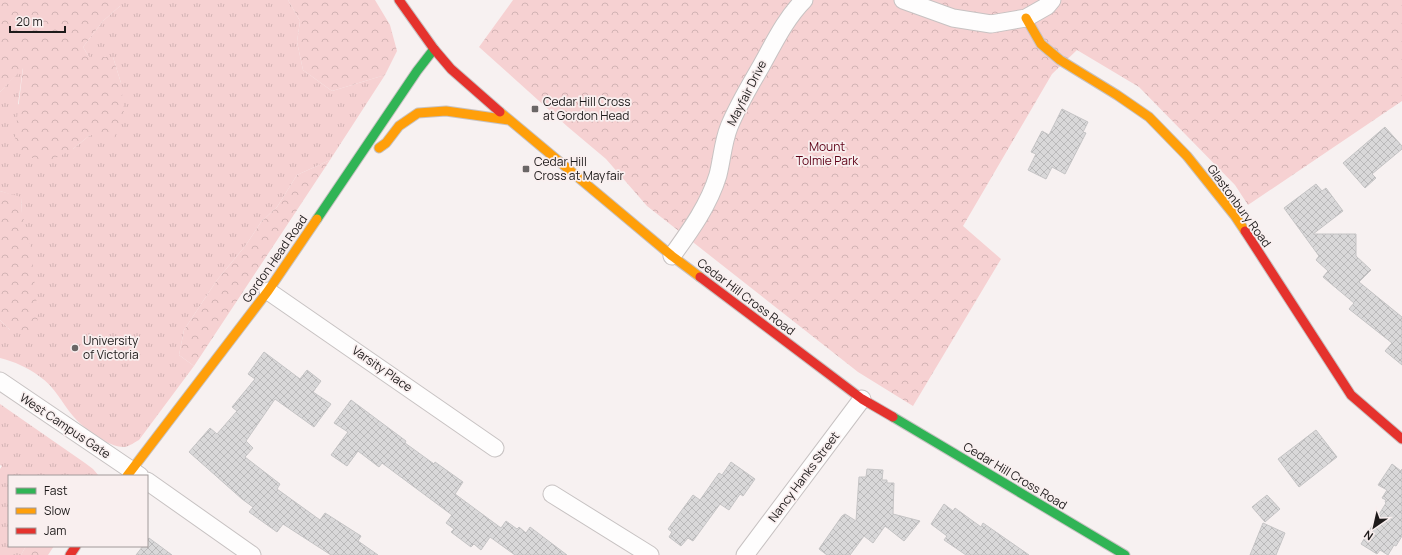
<svg xmlns="http://www.w3.org/2000/svg" width="1402" height="555" font-family="Manrope,sans-serif">
	<style>
		.grass { fill: url(#grass-tufts) }
		.forest { fill: url(#forest-crowns) }
		.building { fill: url(#building-cross-hatch); stroke: #c5c4c5 }
		.lines { fill: none; stroke-linecap: round; stroke-linejoin: round }
		.street-casing { stroke: #c7c2c2; stroke-width: 19 }
		.fast-casing { stroke: #c7c2c2; stroke-width: 11 }
		.slow-casing { stroke: #c7c2c2; stroke-width: 11 }
		.jam-casing { stroke: #c7c2c2; stroke-width: 11 }
		.street { stroke: #fefdfd; stroke-width: 17 }
		.fast { stroke: #30b455; stroke-width: 9 }
		.slow { stroke: #ff9f0a; stroke-width: 9 }
		.jam { stroke: #e5322d; stroke-width: 9 }
		.poi-dot { fill: #6a6666; stroke: #f9efef; stroke-width: 1.5 }
		.labels { text-anchor: middle; stroke-width: 3.5; stroke-linejoin: round; paint-order: stroke }
		.street-label { font-size: 12px; fill: #1e1b1b; stroke: #f9efef }
		.poi-label { font-size: 12px; fill: #1e1b1b; stroke: #f9efef; text-anchor: start }
		.park-label { font-size: 12px; fill: #5d0016; stroke: #f9efef }
	</style>
	<defs>
		<pattern id="grass-tufts" width="24" height="20" patternUnits="userSpaceOnUse"><rect width="24" height="20" fill="#f6d1d2"/><path d="M3 7l-1-3M5 7V3M7 7l1-3M15 17l-1-3M17 17v-4M19 17l1-3" fill="none" stroke="#d2b3b4"/></pattern>
		<pattern id="forest-crowns" width="20" height="18" patternUnits="userSpaceOnUse"><rect width="20" height="18" fill="#f6d1d2"/><path d="M2 6a3 3 0 1 1 6 0M12 15a3 3 0 1 1 6 0" fill="none" stroke="#d2b3b4"/></pattern>
		<pattern id="building-cross-hatch" width="8" height="8" patternUnits="userSpaceOnUse"><rect width="8" height="8" fill="#d9d8d9"/><path d="M0 0l8 8M0 8l8-8" fill="none" stroke="#bab9ba"/></pattern>
	</defs>
	<rect width="100%" height="100%" fill="#f7f1f1"/>
	<path class="grass" d="M120,0h168l12,21 -3,21 6,28 29,21 53,-16 -55,85 -33,15 -20,32 -16,15 -15,23 -29,35 -33,50 -5,25 15,11 -55,74c-4,2 -9,6 -14,7 -16,1 -42,-19 -52,-31 -12,-14 -17,-28 -34,-40 -12,-9 -24,-14 -39,-18v-38l10,10 12,-117 -1,-15 -21,-7v-99l23,-25 -5,37 55,45 17,-14 31,-52 -8,-26h-24l-6,-10 20,-26 17,-15z
		M0,404l85,59 8,6 6,7h-90v70h17l-5,9h-21v-86l2,-3 -2,-1z"/>
	<path class="forest" d="M0,0h120v6l-17,15 -20,26 6,10h24l8,26 3,31 -10,24 -24,-3 -17,14 -23,12 -23,-4 -11,-8 -1,-13 8,-68 -23,24z
		M288,0h87l15,25 7,26 -12,24 -53,16 -29,-21 -6,-28 3,-21z
		M513,0h889v101l-154,104 -13,-20 -96,-98 -62,-37 -25,24 -89,152 38,33 -88,147 -55,-34 -211,-166 -41,-47 -38,-32 -89,-80z
		M330,160l-136,206 -15,-11 5,-25 33,-50 29,-35 15,-23 16,-15 20,-32z
		M0,191l21,6 1,16 9,35 7,68 -2,15 -7,3 -19,-4 -10,-10z
		M26,546h28l-6,9h-27z"/>
	<path class="building" d="M1062,109l26,13 -5,10 3,1 -21,41 -13,-7 -6,12 -18,-9 8,-16 -5,-2 11,-21 7,4z
		M1385,127l17,19v3l-30,25 4,4 -11,10 -22,-25z
		M1316,184l6,7 4,-3 17,23 -30,23h43v22l15,14 -12,12 43,35v48l-17,-14 7,-8 -43,-34 5,-6 -31,-26 5,-6 -12,-11 3,-4 -35,-48z
		M264,352l36,27 7,-9 14,11 -8,11 18,12 -17,23 -39,-28 -29,42 7,7 -8,9 35,27 -3,5 43,31 5,-7 36,23 -3,5 20,14h-47l-48,-31 -6,8 -28,-20 4,-5 -11,-8 -53,-47 21,-24 7,6 20,-23 -5,-4 23,-28 -7,-5z
		M351,400l55,41 -1,2 29,21 1,-2 28,20 -8,12 46,34 5,-7 11,8 2,-2 7,6 4,-6 37,28h-52l-25,-18 -9,13 -7,-6 -3,3 -20,-15 3,-3 -8,-6 6,-8 -70,-52 -3,4 -21,-16 -11,15 -16,-11 17,-23 -14,-9z
		M1316,430l21,27 -38,30 -21,-28z
		M731,462l24,17 -12,17 -3,-2 -11,16 -9,-6 -27,37 -5,-3 -7,8 -12,-9 3,-5 -4,-3 25,-34 7,5 19,-27 3,2z
		M1392,464l9,7 1,-2v67l-6,10 -2,-1 -6,10 -8,-5 -3,4 -16,-10 25,-41 -1,-1 1,-2 -4,-2 5,-8 -9,-5z
		M867,469l16,1 -1,10h5v3h7l-1,31 27,7 -16,20 -19,-15 -12,17 -9,-7 -14,19h-23l-8,-6 2,-3 21,-30 3,-2 11,7 3,-44h7z
		M1267,495l13,14 -15,13 -13,-15z
		M944,504l9,7 2,-3 26,19 2,-4 46,32h-63l-22,-15 3,-4 -16,-12z
		M1263,523l22,10 -9,22h-26z
		M149,538l23,17h-36l7,-9h4v-6z"/>
	<g class="lines">
		<defs>
			<path id="street" d="M903,0l50,18 38,6 35,-6 21,-12 5,-6
				M672,256c18,-25 37,-51 46,-81 4,-16 5,-33 11,-48 8,-20 20,-40 31,-59 13,-23 25,-49 44,-68
				M268,291l227,157
				M0,381l140,95
				M147,481l105,74
				M552,494l98,61
				M745,555l117,-156"/>
			<path id="fast" d="M317,219l100,-148 17,-22
				M893,417l232,138"/>
			<path id="slow" d="M1026,18l15,26 19,16 57,35 32,22 38,39 48,60 10,15
				M500,112l172,144 28,21
				M379,148l7,-5 13,-17 19,-13 28,-2 63,9
				M127,476l141,-185 49,-72"/>
			<path id="jam" d="M399,0l35,49 17,20 49,43
				M1245,231l106,164 51,44
				M700,277l162,122 31,18
				M70,555l6,-9"/>
		</defs>
		<use href="#street" class="street-casing"/>
		<use href="#fast" class="fast-casing"/>
		<use href="#slow" class="slow-casing"/>
		<use href="#jam" class="jam-casing"/>
		<use href="#street" class="street"/>
		<use href="#fast" class="fast"/>
		<use href="#slow" class="slow"/>
		<use href="#jam" class="jam"/>
	</g>
	<g class="poi-dot">
		<rect x="531" y="105" width="8" height="8" rx="2"/>
		<rect x="522" y="165" width="8" height="8" rx="2"/>
		<circle cx="75" cy="348" r="4"/>
	</g>
	<g class="labels">
		<g class="street-label">
			<text transform="translate(747 93) rotate(-63)" y="4">Mayfair Drive</text>
			<text transform="translate(1239 206) rotate(54)" y="4">Glastonbury Road</text>
			<text transform="translate(275 259) rotate(-55)" y="4">Gordon Head Road</text>
			<text transform="translate(746 297) rotate(37)" y="4">Cedar Hill Cross Road</text>
			<text transform="translate(382 369) rotate(35)" y="4">Varsity Place</text>
			<text transform="translate(65 426) rotate(34)" y="4">West Campus Gate</text>
			<text transform="translate(1015 476) rotate(31)" y="4">Cedar Hill Cross Road</text>
			<text transform="translate(804 477) rotate(-53)" y="4">Nancy Hanks Street</text>
		</g>
		<g class="poi-label">
			<text x="543" y="106">Cedar Hill Cross<tspan x="543" dy="14">at Gordon Head</tspan></text>
			<text x="534" y="166">Cedar Hill<tspan x="534" dy="14">Cross at Mayfair</tspan></text>
			<text x="83" y="345">University<tspan x="83" dy="14">of Victoria</tspan></text>
		</g>
		<g class="park-label">
			<text x="827" y="151">Mount<tspan x="827" dy="14">Tolmie Park</tspan></text>
		</g>
	</g>
	<rect x="8" y="475" width="140" height="72" fill="#f9efef" stroke="#a19a9a"/>
	<rect x="16" y="488" width="20" height="6" fill="#30b455" stroke="#a19a9a"/>
	<text x="44" y="495" font-size="12" fill="#1e1b1b">Fast</text>
	<rect x="16" y="508" width="20" height="6" fill="#ff9f0a" stroke="#a19a9a"/>
	<text x="44" y="515" font-size="12" fill="#1e1b1b">Slow</text>
	<rect x="16" y="528" width="20" height="6" fill="#e5322d" stroke="#a19a9a"/>
	<text x="44" y="535" font-size="12" fill="#1e1b1b">Jam</text>
	<g transform="translate(1374 527) rotate(214)" stroke="#f9efef" stroke-width="3" paint-order="stroke">
	<path d="M0-3L7 15L0 10L-7 15Z" fill="#1e1b1b"/>
	<text y="-6" font-size="11" font-weight="bold" text-anchor="middle" fill="#1e1b1b">N</text>
	</g>
	<path d="M10 26v6h55v-6" fill="none" stroke="#1e1b1b" stroke-width="2"/>
	<text x="16" y="26" font-size="12" fill="#1e1b1b" stroke="#f9efef" stroke-width="3" paint-order="stroke">20 m</text>
</svg>
